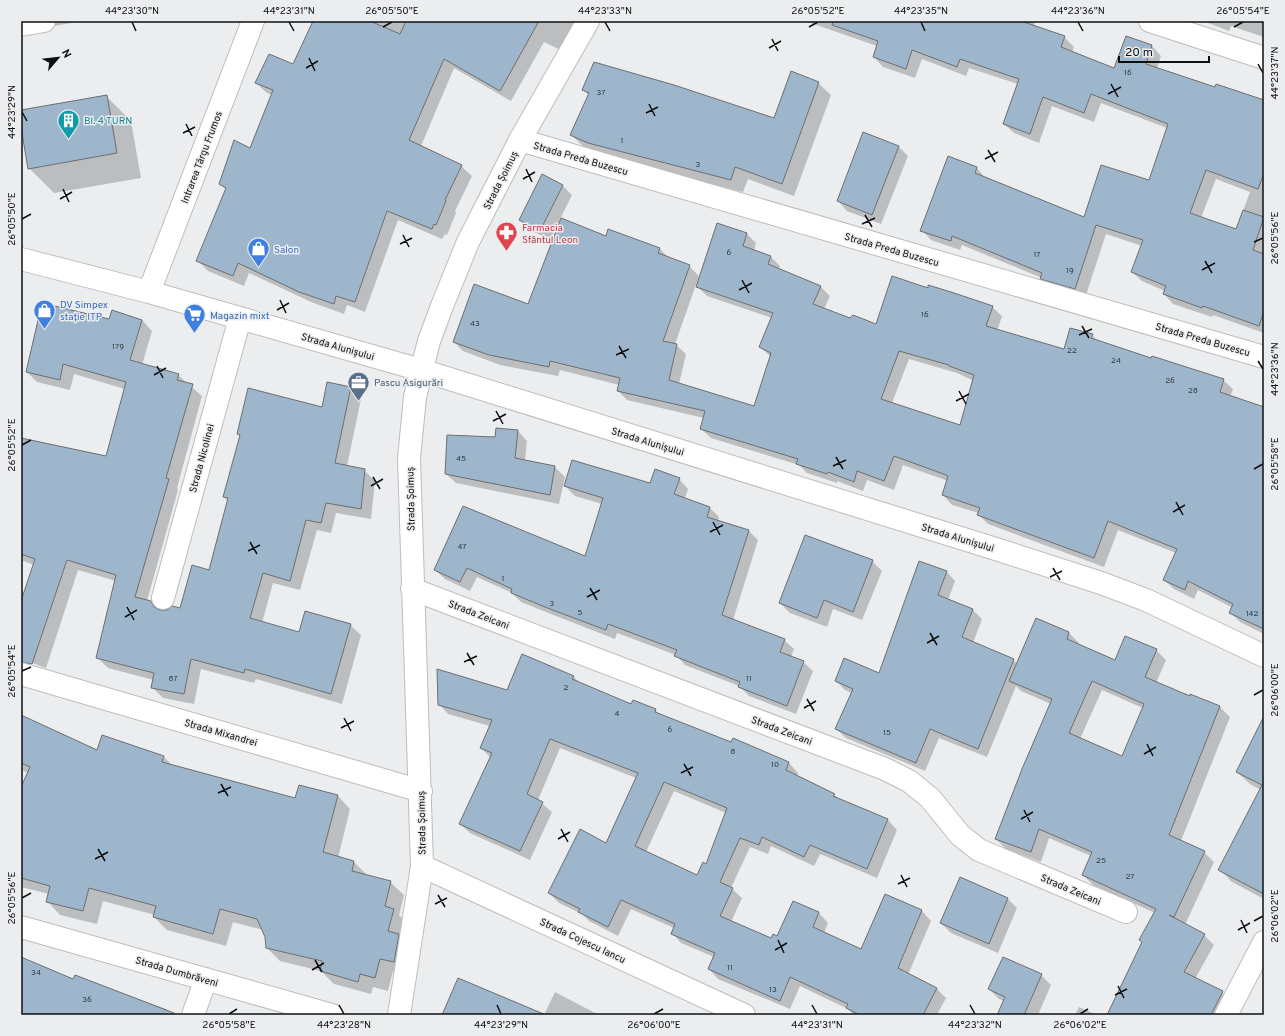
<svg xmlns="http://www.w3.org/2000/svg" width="1285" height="1036" font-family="Overpass,sans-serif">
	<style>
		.shadow { fill: #0003; fill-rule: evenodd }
		.building { fill: #9eb6cc; stroke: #6c6e6f; fill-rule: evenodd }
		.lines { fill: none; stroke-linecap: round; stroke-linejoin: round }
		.minor-casing { stroke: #bbbdbf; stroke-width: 24 }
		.minor { stroke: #fff; stroke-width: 22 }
		.ticks { fill: none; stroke: #0e0f10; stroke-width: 1.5 }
		.labels { text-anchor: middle; stroke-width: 3; stroke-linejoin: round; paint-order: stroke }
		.number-label { font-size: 8px; fill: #32393f }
		.culture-label { font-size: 10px; fill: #0d838f; stroke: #ebedef; text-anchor: start }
		.street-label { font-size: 10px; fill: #0e0f10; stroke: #ebedef }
		.health-label { font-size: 10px; fill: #be3a42; stroke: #ebedef; text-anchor: start }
		.shop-label { font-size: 10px; fill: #366cbe; stroke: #ebedef; text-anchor: start }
		.service-label { font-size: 10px; fill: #4e5e75; stroke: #ebedef; text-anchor: start }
		.neatline { fill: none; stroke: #0e0f10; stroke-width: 1.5 }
		.ticks-label { font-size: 10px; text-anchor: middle; fill: #0e0f10 }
	</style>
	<rect width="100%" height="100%" fill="#ebedef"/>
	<path class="shadow" d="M21,21h61l-61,11z
		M314,21h270l-15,33 -25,-12 -33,59 -57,-33 -33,78 40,20 11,10 -17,35 1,2 -9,22 -2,-1 -3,5 -44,-19 -33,92 -18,-7 -3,9 -33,-12 -62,-29 -5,13 -36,-15 -10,-10 29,-71 -7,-6 30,-35 22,-54 -5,-2 -11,-10 38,-18z
		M805,21h230l-1,5 30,11 10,10 -2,5 43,17 12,-32 25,9 9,10 -4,13 59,20 48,13v231l-51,-18 -1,2 -39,-13 -9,-10 1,-3 -23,-10 -10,-9 10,-26 -36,-12 -21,64 -34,-10 -9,-10 -80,-33 -2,5 -29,-10 -9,-10 26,-73 29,11 9,11 99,40 64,-38 18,-53 -66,-25 -7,19 -42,-16 -13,37 -25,-10 -10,-9 14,-40 -49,-16 -3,8 -44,-17 -7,19 -32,-11 -9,-10 3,-11zM1216,179l34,13 -14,38 -35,-12z
		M1203,21h61v16l-33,-11 -2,5z
		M818,83l13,12 -37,101 -46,-17 -5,13 -142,-37 -17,-8 -13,-12 18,-39 -6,-7 191,30z
		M106,96l25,25 10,57 -87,15 -25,-25 -8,-46v-11z
		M899,147l9,9 -27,68 -34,-13 -9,-10z
		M542,176l21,10 9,9 -12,24 46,18 53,11 10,10 20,8 10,10 -24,68 11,10 -7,30 76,24 16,-51 -11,-10 12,-29 -65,-22 -10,-10 50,-52 9,9 -2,8 16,5 10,10 -2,4 42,16 10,10 -6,13 26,10 27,7 52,-37 63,18 10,9 -5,15 67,19 28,-15 7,7 52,17 72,21 10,9 -3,8 34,11v226l-24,-12 -9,-9 2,-5 -35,-18 -4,9 -20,-10 -10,-9 12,-27 -58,-23 -14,37 -116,-43 -9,-9v-2l-27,-8 -9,-10 5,-14 -45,-16 -9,25 -27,-10 -4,11 -26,-10v2l-30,-10 -8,-8 -88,-27 -10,-9 3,-11 -77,-18 -9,-9 1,-6 -59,-15 -2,6 -58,-11 -37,-14 -9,-9 75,-37 33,-85 -2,-1 -10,21 -20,-10 -10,-10zM909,359l48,14 17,8 -14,45 -68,-23z
		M113,311l29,9 10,11 -10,34 36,10 24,21 -25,92 1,2 -31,111 3,1 10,9 20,-2 29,-38 19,-70 -4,-4 16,-61 -2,-2 84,-26 29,-20 10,11 -14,67 17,4 11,11 -4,38 -35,-6 -5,20 -14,-3 -17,60 -27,-7 -11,40 37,11 51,-9 11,10 -19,69 -86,-25 -2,4 -53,-14 -7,35 -31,-6 -10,-10 1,-8 -46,-12 -10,-10 18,-77 -38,-11 -32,98 -25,-9v-55l13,-39 -13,-5v-121l85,18 19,-68 -51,-15 -4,16 -33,-8 -10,-10 83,-52z
		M497,429l21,2 9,10 -2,20 30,6 10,10 -6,27 -103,-21 -10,-9 50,-36z
		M679,479l9,10 -3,9 25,10 9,9 -1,4 30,9 10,10 -25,80 51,20 10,9 -3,8 12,5 10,9 -17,43 -47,-18 -10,-10 -54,-21 -9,-10 -59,-22 -2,6 -54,-21 -40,-16 -9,-9 -35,-16 -7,14 -25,-12 -10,-9 151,-13 16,-53 -27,-8 -10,-10 86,-2z
		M872,561l10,10 -20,49 -29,-11 -6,18 -37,-14 -10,-10z
		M946,571l9,10 -7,19 25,10 9,9 -9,24 40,17 5,4 18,-45 33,14 10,10 -1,2 37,16 41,-11 10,10 -10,23 34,14 1,-2 29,12 10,10 -49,124 23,11 10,10 -29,63 19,10 10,10 -19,34 27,13 10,10 -7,13h-117l35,-72 -3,-3 15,-27 -62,-28 -10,-10 8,-19 -42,-18 -8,24 -35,-13 -10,-10 55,-135 -30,-13 -5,-5 -29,71 -48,-19 -14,33 -79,-33 -10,-9 16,-36 -7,-3 -9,-9 43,-6zM1102,690l41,18 -21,49 -42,-18z
		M573,676l7,7 51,23 24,4 5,5 72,28 1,-3 56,23 9,10 -1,4 37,18 6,5 48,20 9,10 -20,48 -57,-24 -6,12 -43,-20 -3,8 -18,-7 -19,41 11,10 -11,24 40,18 7,-2 15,-36 26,11 9,10 -4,10 38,18 23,-55 37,15 9,10 -23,54 28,13 10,10 -9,17h-83l-6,-6 -48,-23 -10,23 -72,-30 -9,-10 5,-12 -33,-14 -9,-10 2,-5 -43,-19 -13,27 -29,-15 -7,-7 -23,-11 -10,-10 57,-49 30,-66 -76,-30 -22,52 14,12 -22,48 -60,-27 -10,-9 31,-66 -10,-10 9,-22 -42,-12 -9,-10zM674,791l52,22 -19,53 -9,10 -52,-24z
		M21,716l77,36 5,-15 61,20 8,8 124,34 41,-4 13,14 -12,49 16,4 13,13 23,7 14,13 -5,20 8,8v52l-14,-4 -5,20 -15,-4 -2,7 -37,-10 -13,-13 -41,-10 -13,-13 -1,-11 -3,-7 -30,-8 -7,24 -59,-16 -13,-13 1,-2 -52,-14 -6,23 -37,-9 -13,-14 2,-7 -28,-7v-97l8,-17 -8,-3z
		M1264,718v181l-32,-17 -12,-12 41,-80 -11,-6 -13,-12z
		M1008,899l9,9 -19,45 -47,-20 -10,-10z
		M21,968l53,12 1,-4 91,33 6,6h-151z
		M1041,975l10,10 -13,30h-40l6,-14 -5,-2 -10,-10z
		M555,992l42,22 1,1h-54z
		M1079,1007l18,8h-22z"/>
	<path class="building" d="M313,21h57l30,13 6,-13h133l-39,70 -56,-32 -35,81 53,25 -17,35 1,1 -10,24 -2,-1 -2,5 -45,-18 -32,91 -19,-6 -2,8 -35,-12 -61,-29 -5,13 -37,-15 30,-73 -7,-4 15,-44 16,8 23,-58 -18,-7 14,-29 24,10z
		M833,21h188l44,15 -4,11 53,21 12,-32 26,9 -6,19 69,23 1,-3 48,16v73l-6,16 -52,-19 -16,43 46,16 7,-19 21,7 -11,33 11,4v57l-5,15 -56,-20 -1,2 -39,-14 3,-8 -35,-14 12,-32 -47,-15 -21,64 -35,-10 2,-6 -90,-37 -1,5 -31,-10 28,-75 29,11 -2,6 109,44 17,-52 48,15 19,-56 -77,-30 -7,19 -41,-16 -13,37 -27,-10 16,-45 -59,-20 -3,8 -45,-17 -6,19 -33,-12 5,-16 -46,-16z
		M594,62l80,23 100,33 17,-47 28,11 -37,102 -47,-17 -4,13 -143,-37 -18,-8 19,-42 -7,-3z
		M107,95l10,58 -89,16 -7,-42v-17z
		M863,132l36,14 -27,69 -35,-14z
		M542,174l21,11 -23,46 -21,-11z
		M561,218l45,18 2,-7 52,19 -2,5 32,12 -27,76 14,3 -8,36 85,26 17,-53 -12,-6 14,-34 -77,-26 21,-64 30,10 -4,13 28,10 -3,8 53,22 -8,18 37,14 3,-3 23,9 16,-48 36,12v-3l23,7 42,14 -7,20 78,23 6,-21 23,6 -2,4 60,20 1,-2 72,23 -4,13 44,15v222l-35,-16 4,-9 -45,-23 -3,9 -22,-10 14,-31 -69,-28 -14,37 -117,-43 3,-7 -38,-13 6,-19 -2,-1 -52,-19 -10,25 -27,-10 -3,11 -26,-10 -1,2 -31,-10 2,-5 -98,-30 5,-18 -88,-20 3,-13 -70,-17 -1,6 -60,-12 -36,-13 21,-58 54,20zM899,351l50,14v1l25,9 -14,50 -79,-26z
		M42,303l67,16 3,-9 30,10 -12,40 49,14 -2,6 16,4 -27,94 3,1 -15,52 -19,66 16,4 3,6 6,3h7l5,-4 8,2 12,-43 17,5 19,-72 -5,-1 17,-62 -3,-1 11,-46 74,19 5,-25 24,5 -16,76 30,6 -4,40 -35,-6 -5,20 -15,-3 -16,61 -27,-8 -13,45 49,14 6,-21 46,13 -20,70 -86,-25 -1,4 -53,-14 -7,35 -33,-6 3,-15 -58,-15 20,-83 -49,-15 -35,104 -11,-2v-61l14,-42 -14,-5v-116l85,18 20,-74 -63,-18 -3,16 -34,-8z
		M496,428l22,2 -3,28 40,8 -5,29 -105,-21 2,-39 48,2z
		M572,460l78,23 5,-14 25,9 -6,16 36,13 -3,10 42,13 -27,85 63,24 -5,13 24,9 -17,45 -49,-19 2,-5 -66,-26 3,-6 -69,-26 -2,6 -56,-21 -39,-16 1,-4 -45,-21 -7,14 -26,-12 29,-64 122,50 18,-58 -39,-12z
		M805,535l68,25 -20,52 -29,-12 -7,18 -38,-15z
		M919,561l28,10 -9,24 35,14 -11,28 52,22 -36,90 -48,-20 -14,34 -81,-34 18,-40 -18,-8 9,-23 35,15z
		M1036,618l33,14 -2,7 48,21 10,-24 32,13 -12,28 45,19v-2l30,12 -51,129 36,16 -31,66 -5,-2 36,19 -21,38 39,19 -12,24h-104l35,-73 -3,-2 17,-31 -74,-34 10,-23 -53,-23 -8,23 -36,-13 27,-70 30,-70 -43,-18zM1092,681l52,23 -22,52 -53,-23z
		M522,654l52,22 -2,3 59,25 2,-4 23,9 -1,3 76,30 2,-4 56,24 -3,8 49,24 -2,2 55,23 -21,50 -57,-24 -6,12 -42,-20 -3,8 -19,-7 -20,44 13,6 -13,28 51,22 2,-4 4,2 16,-35 26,11 -6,15 48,22 24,-55 37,16 -24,58 39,20 -14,27h-63l-14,-7 2,-4 -58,-27 -10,24 -72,-32 7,-16 -44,-19 4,-10 -54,-24 -13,27 -30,-15 2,-3 -32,-16 32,-64 26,14 32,-70 -88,-34 -23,55 16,8 -23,49 -61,-27 33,-71 -12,-5 12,-28 -54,-15 -1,-36 70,21zM664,782l63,26 -21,56 -3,-2 -6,13 -62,-29z
		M21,715l76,35 5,-15 62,21 -2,6 133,36 4,-13 39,10 -15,57 31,9 -2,10 39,10 -6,25 9,3 -6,22 11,3 -5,28 -14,-3 -5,19 -15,-4 -2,8 -38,-11 2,-10 -56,-13 -1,-11 -8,-18 -37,-10 -7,25 -60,-17 3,-11 -67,-18 -6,23 -37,-9 4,-16 -29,-8v-91l9,-20 -9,-4z
		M1264,716v178l-46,-24 44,-85 -26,-13z
		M960,877l48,21 -19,46 -49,-21z
		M21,957l52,22 2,-4 99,38v2h-153z
		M1003,957l39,17 -18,41h-27l8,-18 -17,-8z
		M458,978l88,37h-104z"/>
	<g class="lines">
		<defs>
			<path id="minor" d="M1150,21l114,37
				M21,25l23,-4
				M520,140l744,217
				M21,259l128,33 272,78 578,180 102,33 45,17 118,56
				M149,292l104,-271
				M412,589l473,180 24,12 21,17 30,37 19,15 147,62
				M163,598l77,-280
				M21,674l400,117
				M422,866l322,149
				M21,927l311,88
				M193,1015l13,-36
				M399,1015l23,-149 -13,-408 6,-61 14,-56 13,-35 26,-64 52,-102 68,-119
				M1226,1015l38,-73"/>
		</defs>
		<use href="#minor" class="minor-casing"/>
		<use href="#minor" class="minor"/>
	</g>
	<path class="ticks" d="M132,22l4,9M289,22l5,9M605,22l5,9M921,22l4,9M1078,22l5,9M383,27l9,-5M809,27l9,-5M1234,27l9,-5M772,39l6,12M769,48l12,-7M309,58l6,13M1258,64l5,9M306,68l12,-7M1111,84l7,13M1108,94l13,-7M649,104l6,12M22,112l5,9M646,113l12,-6M186,124l6,12M183,133l12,-6M988,150l7,12M985,159l13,-7M526,169l6,13M523,179l12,-7M63,189l6,13M60,199l12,-7M865,215l7,12M22,219l9,-5M862,224l13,-6M403,235l6,12M1254,242l9,-4M400,244l12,-6M1205,261l7,12M1202,270l13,-7M742,280l7,13M739,290l13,-7M280,300l6,13M277,310l12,-7M1082,326l7,12M1079,335l13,-6M619,346l7,12M616,355l13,-6M1258,361l5,8M157,366l6,12M154,375l12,-7M959,391l7,13M956,401l13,-7M496,411l7,13M493,421l13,-7M22,445l9,-5M836,457l7,12M833,466l13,-6M1254,469l9,-5M373,477l7,12M371,486l12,-7M1176,502l7,13M1173,512l12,-7M713,522l7,13M710,532l13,-7M250,542l7,12M248,551l12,-6M1053,568l7,12M1050,577l12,-6M590,588l7,12M587,597l13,-7M127,607l7,13M125,617l12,-7M930,633l7,12M927,643l12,-7M467,653l7,12M464,662l13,-6M22,671l9,-4M1254,695l9,-5M807,699l7,12M804,708l12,-7M344,718l7,13M341,728l13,-7M1147,744l6,12M1144,754l12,-7M684,764l7,12M681,773l12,-6M221,784l7,12M218,793l13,-6M1024,810l6,12M1021,819l12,-7M561,829l7,13M558,839l12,-7M98,849l7,12M95,859l13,-7M901,875l6,12M898,884l12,-6M438,895l7,12M22,898l9,-5M435,904l12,-6M1241,920l6,13M1254,921l9,-5M1238,930l12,-7M778,940l6,13M775,950l12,-7M315,960l7,12M312,970l12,-7M1118,986l6,12M1115,995l12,-6M339,1005l5,9M497,1005l4,9M812,1005l5,9M970,1005l5,9M229,1014l8,-5M654,1014l9,-5M1080,1014l8,-5"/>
	<defs>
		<symbol id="building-pin" viewBox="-11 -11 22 30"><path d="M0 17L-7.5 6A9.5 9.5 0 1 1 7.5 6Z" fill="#0f9aa8" stroke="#ebedef"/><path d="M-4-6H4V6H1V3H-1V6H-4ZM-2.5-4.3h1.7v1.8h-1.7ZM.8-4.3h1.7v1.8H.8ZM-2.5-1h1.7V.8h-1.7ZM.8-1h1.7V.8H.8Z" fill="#fff"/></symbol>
		<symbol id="pharmacy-pin" viewBox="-11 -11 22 30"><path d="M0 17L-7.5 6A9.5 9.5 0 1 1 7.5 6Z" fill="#e0444e" stroke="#ebedef"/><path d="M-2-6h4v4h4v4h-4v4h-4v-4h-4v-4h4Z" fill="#fff"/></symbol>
		<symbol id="shop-pin" viewBox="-11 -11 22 30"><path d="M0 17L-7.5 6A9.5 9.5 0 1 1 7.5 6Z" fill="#3f7fe0" stroke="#ebedef"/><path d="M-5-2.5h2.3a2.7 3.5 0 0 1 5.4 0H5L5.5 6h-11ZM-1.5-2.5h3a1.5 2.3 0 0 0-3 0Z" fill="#fff"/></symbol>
		<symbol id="supermarket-pin" viewBox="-11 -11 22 30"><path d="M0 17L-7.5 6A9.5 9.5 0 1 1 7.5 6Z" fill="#3f7fe0" stroke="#ebedef"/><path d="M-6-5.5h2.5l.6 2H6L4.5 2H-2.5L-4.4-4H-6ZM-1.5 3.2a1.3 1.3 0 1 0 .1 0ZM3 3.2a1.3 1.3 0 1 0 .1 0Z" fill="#fff"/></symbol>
		<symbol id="office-pin" viewBox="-11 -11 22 30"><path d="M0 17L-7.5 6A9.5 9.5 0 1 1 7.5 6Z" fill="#5c6f8a" stroke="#ebedef"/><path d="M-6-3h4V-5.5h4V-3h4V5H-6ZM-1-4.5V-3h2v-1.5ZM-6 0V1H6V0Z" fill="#fff"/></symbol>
	</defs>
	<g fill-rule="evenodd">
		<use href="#building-pin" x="56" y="108" width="25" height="34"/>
		<use href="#pharmacy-pin" x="494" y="220" width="25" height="34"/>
		<use href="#shop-pin" x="246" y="236" width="25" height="34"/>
		<use href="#shop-pin" x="32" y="298" width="25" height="34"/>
		<use href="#supermarket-pin" x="182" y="302" width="25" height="34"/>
		<use href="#office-pin" x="346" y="370" width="25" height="34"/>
	</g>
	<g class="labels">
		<g class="number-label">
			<text x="1128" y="75">16</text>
			<text x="601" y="95">37</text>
			<text x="622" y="143">1</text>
			<text x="698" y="167">3</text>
			<text x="729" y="255">6</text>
			<text x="1037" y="257">17</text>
			<text x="1070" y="273">19</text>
			<text x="925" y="317">16</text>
			<text x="475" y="326">43</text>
			<text x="118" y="349">179</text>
			<text x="1072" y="353">22</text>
			<text x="1116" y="363">24</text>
			<text x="1170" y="383">26</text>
			<text x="1193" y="393">28</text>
			<text x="461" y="461">45</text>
			<text x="462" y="549">47</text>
			<text x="503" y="581">1</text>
			<text x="552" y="606">3</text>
			<text x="580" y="615">5</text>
			<text x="1252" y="616">142</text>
			<text x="173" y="681">87</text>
			<text x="749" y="681">11</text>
			<text x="566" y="690">2</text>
			<text x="617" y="716">4</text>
			<text x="670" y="732">6</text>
			<text x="887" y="735">15</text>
			<text x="733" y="754">8</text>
			<text x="775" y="767">10</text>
			<text x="1101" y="863">25</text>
			<text x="1130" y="879">27</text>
			<text x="730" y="970">11</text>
			<text x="36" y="975">34</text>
			<text x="773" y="992">13</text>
			<text x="87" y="1002">36</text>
		</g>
		<g class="culture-label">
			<text x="84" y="124">Bl. 4 TURN</text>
		</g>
		<g class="street-label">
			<text transform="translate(201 157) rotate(-69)" y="4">Intrarea Târgu Frumos</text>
			<text transform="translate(581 158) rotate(16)" y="4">Strada Preda Buzescu</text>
			<text transform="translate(500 180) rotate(-63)" y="4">Strada Șoimuș</text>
			<text transform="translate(892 249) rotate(16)" y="4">Strada Preda Buzescu</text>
			<text transform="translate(1203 339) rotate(16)" y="4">Strada Preda Buzescu</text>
			<text transform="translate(338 346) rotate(16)" y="4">Strada Alunișului</text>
			<text transform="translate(648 441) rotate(17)" y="4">Strada Alunișului</text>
			<text transform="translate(201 458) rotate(-75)" y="4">Strada Nicolinei</text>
			<text transform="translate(410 499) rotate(-91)" y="4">Strada Șoimuș</text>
			<text transform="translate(958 537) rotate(17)" y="4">Strada Alunișului</text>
			<text transform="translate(479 614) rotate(21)" y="4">Strada Zeicani</text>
			<text transform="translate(782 730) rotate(21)" y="4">Strada Zeicani</text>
			<text transform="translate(221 732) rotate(16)" y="4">Strada Mixandrei</text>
			<text transform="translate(421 823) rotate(-91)" y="4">Strada Șoimuș</text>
			<text transform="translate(1071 889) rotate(23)" y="4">Strada Zeicani</text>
			<text transform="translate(583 940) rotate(25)" y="4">Strada Cojescu Iancu</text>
			<text transform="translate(177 971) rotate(16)" y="4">Strada Dumbrăveni</text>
		</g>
		<g class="health-label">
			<text x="522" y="231">Farmacia<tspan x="522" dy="12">Sfântul Leon</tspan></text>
		</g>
		<g class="shop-label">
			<text x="274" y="253">Salon</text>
			<text x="60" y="308">DV Simpex<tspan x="60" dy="12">stație ITP</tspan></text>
			<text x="210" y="319">Magazin mixt</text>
		</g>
		<g class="service-label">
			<text x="374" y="386">Pascu Asigurări</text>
		</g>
	</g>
	<rect width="1285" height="1036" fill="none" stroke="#ebedef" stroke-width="44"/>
	<g transform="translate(58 58) rotate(62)" stroke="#ebedef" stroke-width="3" paint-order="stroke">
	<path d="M0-3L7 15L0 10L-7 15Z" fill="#0e0f10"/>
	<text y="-6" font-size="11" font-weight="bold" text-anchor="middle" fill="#0e0f10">N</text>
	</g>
	<path d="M1119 56v6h90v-6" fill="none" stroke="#0e0f10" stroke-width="2"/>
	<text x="1125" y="56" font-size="12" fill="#0e0f10" stroke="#ebedef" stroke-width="3" paint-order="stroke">20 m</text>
	<rect x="22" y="22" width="1241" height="992" class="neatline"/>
	<g class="ticks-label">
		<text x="132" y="14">44°23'30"N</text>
		<text x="289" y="14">44°23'31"N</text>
		<text x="392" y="14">26°05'50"E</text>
		<text x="605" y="14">44°23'33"N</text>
		<text x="818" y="14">26°05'52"E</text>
		<text x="921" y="14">44°23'35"N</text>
		<text x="1078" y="14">44°23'36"N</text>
		<text x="1243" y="14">26°05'54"E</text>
		<text transform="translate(1274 73) rotate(-90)" y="4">44°23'37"N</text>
		<text transform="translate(11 112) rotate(-90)" y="4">44°23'29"N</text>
		<text transform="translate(11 219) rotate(-90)" y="4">26°05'50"E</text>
		<text transform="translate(1274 238) rotate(-90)" y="4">26°05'56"E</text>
		<text transform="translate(1274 369) rotate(-90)" y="4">44°23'36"N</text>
		<text transform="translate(11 445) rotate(-90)" y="4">26°05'52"E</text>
		<text transform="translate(1274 464) rotate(-90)" y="4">26°05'58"E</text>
		<text transform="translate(11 671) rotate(-90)" y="4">26°05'54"E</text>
		<text transform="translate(1274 690) rotate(-90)" y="4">26°06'00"E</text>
		<text transform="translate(11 898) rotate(-90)" y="4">26°05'56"E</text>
		<text transform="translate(1274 916) rotate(-90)" y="4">26°06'02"E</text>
		<text x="229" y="1028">26°05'58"E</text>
		<text x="344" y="1028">44°23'28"N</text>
		<text x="501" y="1028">44°23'29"N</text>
		<text x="654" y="1028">26°06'00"E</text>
		<text x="817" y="1028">44°23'31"N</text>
		<text x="975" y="1028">44°23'32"N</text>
		<text x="1080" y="1028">26°06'02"E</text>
	</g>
</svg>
